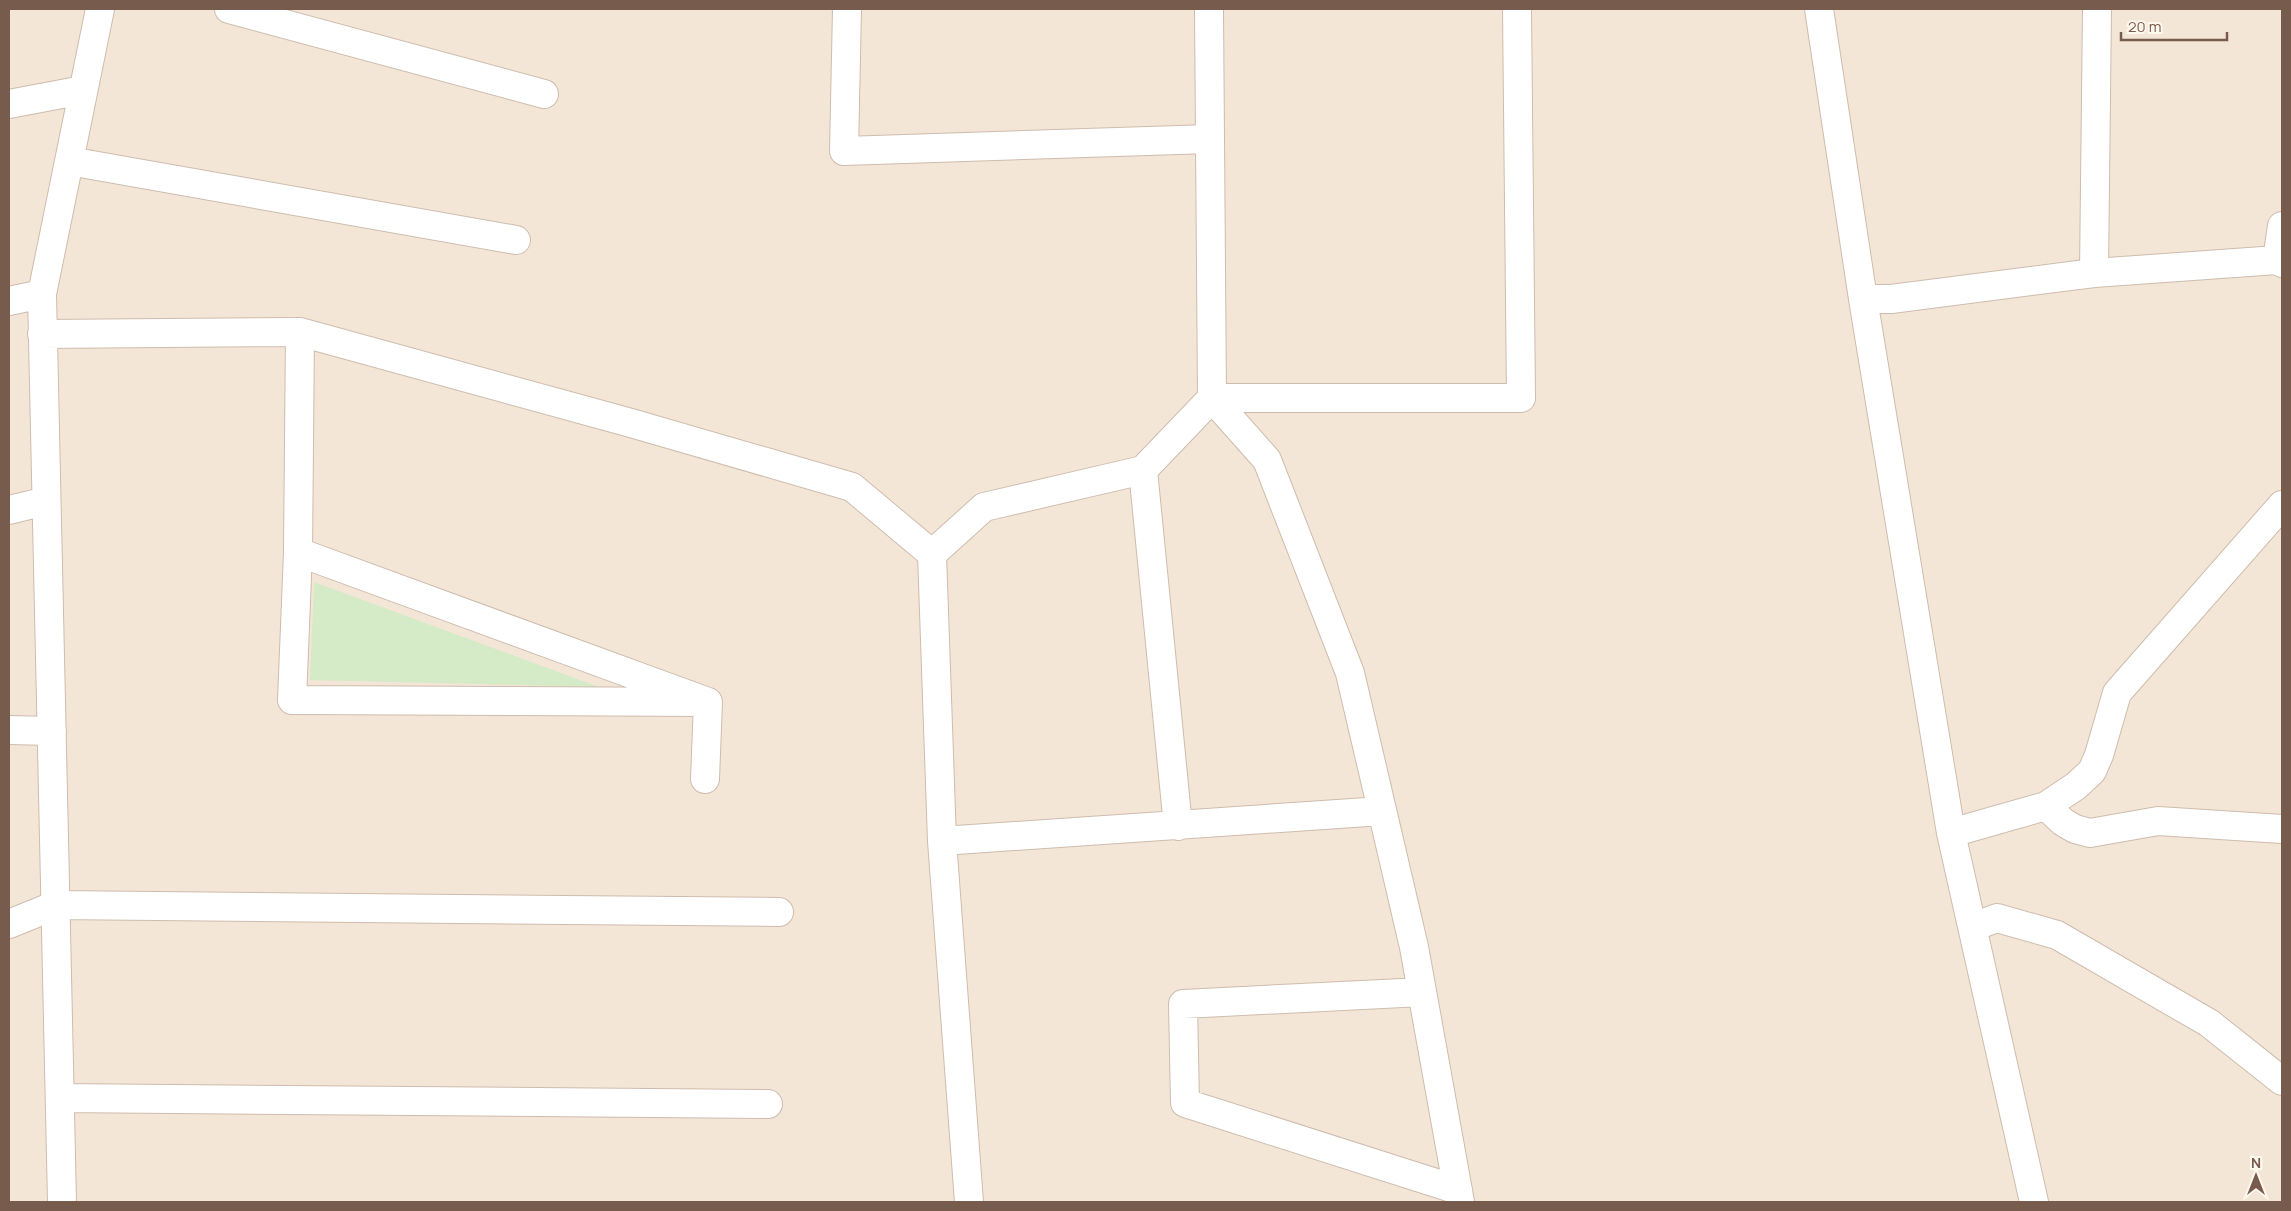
<svg xmlns="http://www.w3.org/2000/svg" width="2291" height="1211" font-family="Manrope,sans-serif">
	<style>
		.residential { fill: #f4e6d7 }
		.green { fill: #d5eac6 }
		.lines { fill: none; stroke-linecap: round; stroke-linejoin: round }
		.minor-casing { stroke: #cebcae; stroke-width: 30 }
		.minor { stroke: #fff; stroke-width: 28 }
	</style>
	<rect width="100%" height="100%" fill="#fcf4e8"/>
	<path class="residential" d="M9,9h2273v1193h-2273z"/>
	<path class="green" d="M314,582l285,105 -289,-7z"/>
	<g class="lines">
		<defs>
			<path id="minor" d="M229,9l315,85
				M847,9l-3,142 366,-12
				M1209,9l3,389 55,62 83,213 64,274 46,255
				M1819,9l44,290 88,534 83,369
				M9,104l74,-14
				M69,161l447,79
				M2277,260l5,-34
				M2094,273l3,-264
				M1863,299h28l203,-26 183,-13 5,3
				M9,301l33,-7
				M300,332l-2,220 -6,148 416,2
				M42,334l258,-2 331,91 221,64 80,67 10,287 27,361
				M1143,470l35,356
				M9,510l37,-9
				M298,552l410,150 -3,77
				M932,554l52,-47 159,-37 69,-72h309l-4,-389
				M9,730l43,1
				M2046,806l17,16 12,7 15,4 68,-12 124,8
				M1951,833l95,-27 30,-20 16,-15 7,-16 18,-62 165,-188
				M942,841l440,-30
				M9,924l47,-19 723,7
				M1973,927l24,-9 60,17 152,88 73,58
				M1422,992l-239,12 2,99 273,87
				M60,1098l708,6
				M62,1202l-20,-908 58,-285"/>
		</defs>
		<use href="#minor" class="minor-casing"/>
		<use href="#minor" class="minor"/>
	</g>
	<rect width="2291" height="1211" fill="none" stroke="#775b4c" stroke-width="20"/>
	<g transform="translate(2256 1176)" stroke="#fff8ef" stroke-width="4" paint-order="stroke">
	<path d="M0-4L9 19L0 12L-9 19Z" fill="#775b4c"/>
	<text y="-8" font-size="14" font-weight="bold" text-anchor="middle" fill="#775b4c">N</text>
	</g>
	<path d="M2121 32v8h106v-8" fill="none" stroke="#775b4c" stroke-width="2.5"/>
	<text x="2128" y="32" font-size="15" fill="#775b4c" stroke="#fff8ef" stroke-width="4" paint-order="stroke">20 m</text>
</svg>
